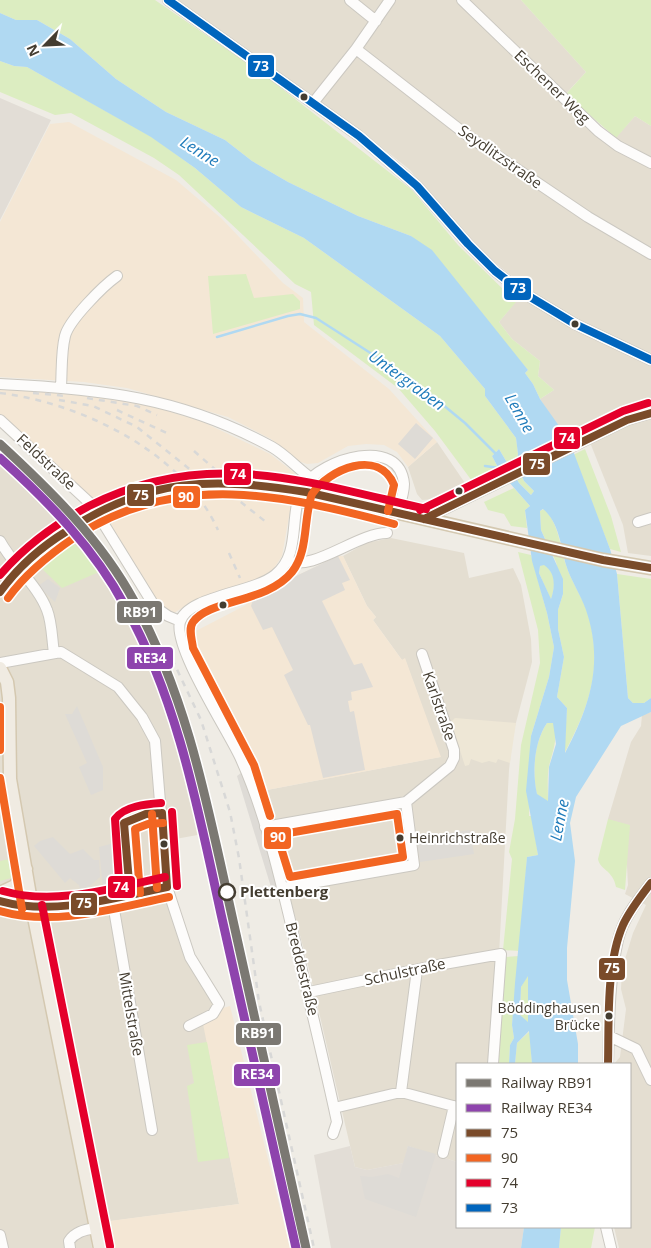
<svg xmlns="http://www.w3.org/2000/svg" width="651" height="1248" font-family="'Open Sans',sans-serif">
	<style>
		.residential { fill: #e4ded1 }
		.commercial { fill: #f4e7d5 }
		.industrial { fill: #e2ddd6 }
		.education { fill: #eee7d6 }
		.green { fill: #dcedc1 }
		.parking { fill: #dedbd6 }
		.water { fill: #b0d9f2; fill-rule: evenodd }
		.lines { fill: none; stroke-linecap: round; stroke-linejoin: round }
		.stream { stroke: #b0d9f2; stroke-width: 2.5 }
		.minor-casing { stroke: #cbc8c1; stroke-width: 12 }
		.major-casing { stroke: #d4c8b0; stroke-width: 15 }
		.minor { stroke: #fdfcfb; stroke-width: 10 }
		.major { stroke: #f0ebe2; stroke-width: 12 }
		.rail { stroke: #d8d8d7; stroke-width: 2.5; stroke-dasharray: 6 6; stroke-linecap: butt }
		.major-bridge-casing { stroke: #d4c8b0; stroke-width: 15; stroke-linecap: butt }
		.major-bridge { stroke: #f0ebe2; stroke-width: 12 }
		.bus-1-casing { stroke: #fff; stroke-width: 11 }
		.bus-2-casing { stroke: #fff; stroke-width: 11 }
		.bus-3-casing { stroke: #fff; stroke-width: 11 }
		.bus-4-casing { stroke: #fff; stroke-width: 11 }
		.bus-1 { stroke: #7a4b2a; stroke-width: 8 }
		.bus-2 { stroke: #f26522; stroke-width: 8 }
		.bus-3 { stroke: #e4002b; stroke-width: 8 }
		.bus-4 { stroke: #0065bd; stroke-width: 8 }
		.rail-1-casing { stroke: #fff; stroke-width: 12 }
		.rail-2-casing { stroke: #fff; stroke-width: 12 }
		.rail-1 { stroke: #7b7872; stroke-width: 9 }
		.rail-2 { stroke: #8e44ad; stroke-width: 9 }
		.bus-dot { fill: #443d31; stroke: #fff; stroke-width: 2 }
		.stop-dot { fill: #fff; stroke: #443d31; stroke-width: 2.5 }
		.labels { text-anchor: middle; stroke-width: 4; stroke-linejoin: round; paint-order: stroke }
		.bus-label { font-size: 14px; fill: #443d31; stroke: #fff; text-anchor: start }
		.street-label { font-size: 15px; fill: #443d31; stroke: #fff }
		.stop-label { font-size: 15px; font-weight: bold; fill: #443d31; stroke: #fff; text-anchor: start }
		.water-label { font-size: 16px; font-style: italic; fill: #207cbb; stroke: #fff }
		.line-badge { stroke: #fff; stroke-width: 2 }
		.badge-label { font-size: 14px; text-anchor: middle; font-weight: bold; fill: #fff }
	</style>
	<rect width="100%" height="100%" fill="#efece5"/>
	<path class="residential" d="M176,0h345l65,72 -26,28 49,45 26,-29 16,10v430l-23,-3 -5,-28 -32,-80 -8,-14 -14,9 -8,-9 -21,-32 14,-9 -16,-14 2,-15 -28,-22 -13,-17 28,-34 -38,-30 -48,-48 -31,-40 -20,-16z
		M437,442l30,44 -30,13 -15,1 -5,-6 -9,-27z
		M0,464l48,45 49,55 38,57 20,37 16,44 18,67 14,65 -44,8 6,54 22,67 26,36v8l-11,7 37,190 -150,20 3,24h-92z
		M391,538l73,15 5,25 44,-10 8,17 10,54 1,23 -19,72 -4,36 -10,184 -3,110h-39v98l-49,-16 -4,17 -37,7 -12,-3 -46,-198 -37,-139 3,-12 -8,-28 173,-33 -35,-98 -3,1 -29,-40 3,-3 -9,-11 -24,-50 23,-13z
		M651,712v536h-32l-5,-21h16v-163h-16l6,-7 6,-48 -5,-20 1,-20 11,-36 13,-28 -21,-11 3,-9 -1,-19 -19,-47 23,-77 10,-16 1,-11z"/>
	<path class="commercial" d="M69,122l107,58 46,39 61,64 20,15 1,24 85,67 48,53 -29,25 -11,-15 -13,-7 -18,-1 -18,2 -30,17 -11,1 -9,-3 -27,-22 -43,-22 -101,-29 -43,-6 -84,-5v-155l50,-98z
		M0,388l83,5 59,10 61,19 67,32 30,23 -9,28 -9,51 -11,17 -16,8 -63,21 -18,11 -9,-4 -10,-9 -62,-101 -93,-84z
		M338,556h5l24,50 9,11 -3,3 29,40 3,-2 36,99 -174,33 -15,-37 -60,-120 54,-28v-5z
		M230,1006l60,242h-182l-6,-26 137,-18 -38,-190z"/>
	<path class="industrial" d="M0,98l51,22 -51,100z
		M350,1146l5,21 12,3 36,-7 5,-17 49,16v65h67l-3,21h-190l-17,-93z"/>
	<path class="education" d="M455,718l61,5 -6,40 -12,-4 -2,4 -7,-2 -7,2 -11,-4 -2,6 -4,1 -14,-44z"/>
	<path class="green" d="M0,0h155l108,74 149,116 46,55 58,57 -17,20 13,17 28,22 -2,15 16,14 -14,9 -7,-15 -8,-11 3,-3 -117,-134 -53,-20 -70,-34 -36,-21 -27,-21 -59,-28 -50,-33 -46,-40 -33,-19h-21l-16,-7z
		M521,0h130v126l-16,-10 -19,22 -50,-44 20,-22z
		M0,61l14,5 13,1 125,70 43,31 46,39 63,31 136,98 45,53v7l31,42 2,16 -2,11 8,16 10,10 -3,4 -12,-12 -20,-34 -7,7 9,17 -26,12 -40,-54 -37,-43 -84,-63 -3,-33 -16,-8 -116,-109 -25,-17 -83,-45 -16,2 -55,-23z
		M246,274l8,24 39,-4 7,7v8l-87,25 -5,-58z
		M585,449l26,67 10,36 -11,-3 -37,-94z
		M514,488l16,18 -5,4 2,18 -16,-2 -7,-12 -16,-4 -4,-8z
		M544,509c15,14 16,38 22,56 5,16 15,30 21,46 17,55 3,94 -23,143l3,-46 -10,-11 7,-40 -6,-28v-19l5,-16 -7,-32 -15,-32 -1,-19z
		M73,542l26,30 -37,16 -22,-21z
		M518,552l13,3 16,58 7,34 -5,30 -18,59 -2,80h3l6,39 -11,2 -7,94 -17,-1 9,-91 -3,-7 6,-33 6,-74 19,-82 -2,-33z
		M544,564c13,9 11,23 7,36l-12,-27 1,-7z
		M617,574l34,5v119l-7,5h-11l-5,-5z
		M547,723h7c4,16 -1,27 -5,43 -2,11 -1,24 -1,36l-11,-7c-5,-23 -3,-53 10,-72z
		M608,819l22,6 -5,65 -9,-3c-3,-17 -16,-17 -18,-28z
		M14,858l1,19 -15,4v-20z
		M519,956l-7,69 2,13 -4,7 -1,19h-13l4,-100 6,-7z
		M528,974v49l-8,-8 1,-28z
		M530,1031l2,33h-17l2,-21z
		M207,1042l22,116 -31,4 -11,-76 7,-3 -7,-38z
		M561,1227h34l-4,21h-32z"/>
	<path class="parking" d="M416,423l17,15 -18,21 -17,-15z
		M303,488l6,2 -2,17 -9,49h-4l7,-42z
		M338,556l12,24 -8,3 3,7 -23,11 32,64 8,-2 11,24 -22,5 1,8 -4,1 2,11 4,-1 11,59 -42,8 -13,-53h-2l-24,-50 9,-5 -21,-43 -9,3 -12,-24 3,-10z
		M48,579l12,9 -5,14 -17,-16z
		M200,659l59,116 -10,3 9,26 10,-3 5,16 -10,3 22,74 -11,3 -37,-121 8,-6 -55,-106z
		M77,706l26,61v23l-12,5 -12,-28 8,-4 -22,-49h7z
		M470,830l4,24 -54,8 -4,-24z
		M53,837l17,17 13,-5 11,11h5l1,17 -10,9 -10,3 -1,-4 -9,-7 -5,5 -31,-37 6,-5z
		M114,843l5,45 -16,2 -4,-43z
		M408,1146l28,8 -20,63 -51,-18 -5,-23 12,1 16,-3 11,4z"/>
	<path class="water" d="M0,13l16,7h21l33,19 46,40 50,33 59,28 27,21 36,21 70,34 53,20 21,14 96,120 -3,3 8,11 7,15 29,41 41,109 7,25 11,124 5,5h11l7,-5v14l-30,14 -45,71 -6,26 5,38 -8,87v32l11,64v20h-46l-3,-33 -12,12 -2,21h-6l1,-19 4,-7 -2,-13 3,-42 12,-126 11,-2 -12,-64 5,-55 18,-59 5,-30 -7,-34 -15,-52 -7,-51 5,-4 -29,-33 -9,-17 7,-7 20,34 12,12 3,-4 -10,-10 -8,-16 2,-11 -2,-16 -31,-42v-7l-45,-53 -136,-98 -63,-31 -46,-39 -44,-31 -124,-70 -13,-1 -14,-5zM543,509c16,13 18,38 23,56 5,16 15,30 20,45 18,53 4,96 -21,143l2,-45 -10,-11 7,-40 -6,-28v-19l5,-16v-15l-22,-49 -1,-19zM544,565c12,8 11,22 7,34l-12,-26 1,-7zM547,723h6l3,21 -7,23 -1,34 -11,-7c-5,-22 -3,-52 10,-71zM528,976v46l-8,-7 1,-28z
		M524,1227h37l-2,21h-38z"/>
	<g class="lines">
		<path class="stream" d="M217,337l71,-21 12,-2 16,4 98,63 51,42 32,32
			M485,466l15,2"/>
		<defs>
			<path id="minor" d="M168,0l191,136 58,50 51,58 27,27 27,21 53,32 76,36
				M350,0l26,21
				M462,0l136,131 20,15 33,17
				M356,49l112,87 120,81 63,37
				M313,103l43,-54 34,-49
				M0,384c101,5 181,13 272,63 14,8 26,22 39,31
				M61,387c1,-17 0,-35 4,-51 4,-16 38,-50 52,-60
				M0,420l92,85 63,102 13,9 12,5
				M424,519l203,-99 24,-7
				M638,522l13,-4
				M0,541c13,24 38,45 47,69 5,12 5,30 7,43
				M287,560c25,13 70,-27 100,-27
				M0,663l61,-11 57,35 24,30 13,24 12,146 23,70 29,47 -6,10 -24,12
				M265,827l141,-25 44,-36 4,-8v-8l-32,-96
				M283,888l131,-23 -8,-63
				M112,898l40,232
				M32,907l80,-9 55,-11
				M309,992l129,-27 63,-11 -8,110
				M609,1036l27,13 15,31
				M608,1064c1,-40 1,-84 10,-124 5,-22 20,-40 33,-57
				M401,1092l16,-122
				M334,1108l67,-16 56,15
				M333,1134l4,-12 -3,-14c-14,-64 -30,-128 -45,-192 -13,-54 -26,-109 -49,-159 -13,-28 -67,-110 -60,-135 7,-26 73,-29 95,-47 28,-22 12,-62 29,-89 18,-27 96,-51 100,-2 0,9 -4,21 -7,30
				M443,1153l11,-47
				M606,1227l5,21
				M0,1235l3,13
				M70,1248l-1,-7c6,-9 15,-11 26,-13"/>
			<path id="major" d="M330,497l273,63 48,8
				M0,668l7,14 2,16 1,81 22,128 68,341
				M0,893l15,-7 11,-17
				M0,901l32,6"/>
		</defs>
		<use href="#minor" class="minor-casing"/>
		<use href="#major" class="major-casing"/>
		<use href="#minor" class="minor"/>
		<use href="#major" class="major"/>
		<path class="rail" d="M0,393c81,10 183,59 218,137
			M33,393l34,3
			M87,398l50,8 20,9
			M59,400l34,6 44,21 90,72
			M117,410l54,25
			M194,451l40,35
			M222,487l44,35
			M229,553l11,25
			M172,659l29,61 29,92 9,46 20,144 55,246"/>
		<defs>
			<path id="major-bridge" d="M0,592c14,-20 33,-36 51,-51 83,-65 180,-69 279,-44"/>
		</defs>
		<use href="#major-bridge" class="major-bridge-casing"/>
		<use href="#major-bridge" class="major-bridge"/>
		<defs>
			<path id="bus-1" d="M424,519l203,-99 24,-7
				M0,592c18,-25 41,-45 67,-61 81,-54 146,-54 239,-39l297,68 48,8
				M162,813l5,74
				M130,894l-6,-71 22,-9 16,-1
				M0,901c54,15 113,-3 167,-14
				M608,1064c1,-42 -2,-100 15,-139 7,-15 18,-29 28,-42"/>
			<path id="bus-2" d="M8,598c18,-25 42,-44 67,-61 102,-67 210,-42 319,-13
				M0,707v43
				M0,778l22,131
				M152,814l5,74
				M397,814l6,43 -113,20 -13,-42z
				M270,816l-16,-51 -61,-117c-1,-9 -5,-19 0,-26 17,-23 74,-19 99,-50 17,-21 11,-54 20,-78 17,-25 67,-46 82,-9l-6,26
				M140,893l-5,-64 13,-5 15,-1
				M0,911c55,16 115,-3 169,-14"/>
			<path id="bus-3" d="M420,510l203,-99 25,-8
				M0,575c25,-29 55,-51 89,-69 117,-60 218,-24 337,3
				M172,812l5,74
				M3,891c52,15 110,-3 162,-14
				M120,895l-5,-76c9,-13 32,-15 46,-16
				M42,905l68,341"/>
			<path id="bus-4" d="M168,0l191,136 58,50 51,58 27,27 27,21 53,32 76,36"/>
		</defs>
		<use href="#bus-1" class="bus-1-casing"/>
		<use href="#bus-2" class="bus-2-casing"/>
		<use href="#bus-3" class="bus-3-casing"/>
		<use href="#bus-4" class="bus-4-casing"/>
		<use href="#bus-1" class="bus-1"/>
		<use href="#bus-2" class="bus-2"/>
		<use href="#bus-3" class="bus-3"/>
		<use href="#bus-4" class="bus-4"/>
		<defs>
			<path id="rail-1" d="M0,444c51,47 101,96 134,157 54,98 74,207 98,315 25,111 49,221 74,332"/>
			<path id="rail-2" d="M0,458c48,43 94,90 125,148 53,95 73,203 96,308 25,111 50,223 75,334"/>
		</defs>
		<use href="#rail-1" class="rail-1-casing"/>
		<use href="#rail-2" class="rail-2-casing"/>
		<use href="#rail-1" class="rail-1"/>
		<use href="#rail-2" class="rail-2"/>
	</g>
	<g class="bus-dot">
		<circle cx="304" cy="97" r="4.5"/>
		<circle cx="575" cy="324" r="4.5"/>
		<circle cx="459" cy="491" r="4.5"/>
		<circle cx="223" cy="605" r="4.5"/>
		<circle cx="400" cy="838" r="4.5"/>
		<circle cx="164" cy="844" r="4.5"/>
		<circle cx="609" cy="1016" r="4.5"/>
	</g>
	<circle class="stop-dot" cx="227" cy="892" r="8"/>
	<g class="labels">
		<g class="bus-label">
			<text x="409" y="843">Heinrichstraße</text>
			<text x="600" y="1013" text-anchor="end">Böddinghausen<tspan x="600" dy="17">Brücke</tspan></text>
		</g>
		<g class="street-label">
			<text transform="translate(552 87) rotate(44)" y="5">Eschener Weg</text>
			<text transform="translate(500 157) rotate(35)" y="5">Seydlitzstraße</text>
			<text transform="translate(46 462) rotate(43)" y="5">Feldstraße</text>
			<text transform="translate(439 706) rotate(71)" y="5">Karlstraße</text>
			<text transform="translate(302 969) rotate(76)" y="5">Breddestraße</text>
			<text transform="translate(405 972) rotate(-12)" y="5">Schulstraße</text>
			<text transform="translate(131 1014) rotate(80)" y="5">Mittelstraße</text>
		</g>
		<g class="stop-label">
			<text x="240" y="897">Plettenberg</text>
		</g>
		<g class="water-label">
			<text transform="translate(200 151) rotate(32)" y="6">Lenne</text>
			<text transform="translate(407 380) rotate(36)" y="6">Untergraben</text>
			<text transform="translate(520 413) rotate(60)" y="6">Lenne</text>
			<text transform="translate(559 820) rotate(-79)" y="6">Lenne</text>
		</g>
	</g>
	<g class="line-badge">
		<rect x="247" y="54" width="28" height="24" rx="5" fill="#0065bd"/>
		<rect x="503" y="277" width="29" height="24" rx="5" fill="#0065bd"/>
		<rect x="553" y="426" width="28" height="24" rx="5" fill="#e4002b"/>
		<rect x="522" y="452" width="29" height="24" rx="5" fill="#7a4b2a"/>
		<rect x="223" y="462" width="29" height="24" rx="5" fill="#e4002b"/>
		<rect x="126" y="483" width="29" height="24" rx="5" fill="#7a4b2a"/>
		<rect x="172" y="485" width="29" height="24" rx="5" fill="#f26522"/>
		<rect x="116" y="600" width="47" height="24" rx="5" fill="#7b7872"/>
		<rect x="126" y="646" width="48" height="24" rx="5" fill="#8e44ad"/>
		<rect x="263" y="826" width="29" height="24" rx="5" fill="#f26522"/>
		<rect x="107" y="875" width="29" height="24" rx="5" fill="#e4002b"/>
		<rect x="70" y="892" width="28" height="24" rx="5" fill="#7a4b2a"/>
		<rect x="598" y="957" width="28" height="24" rx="5" fill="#7a4b2a"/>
		<rect x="235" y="1022" width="47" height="24" rx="5" fill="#7b7872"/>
		<rect x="233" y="1063" width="48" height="24" rx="5" fill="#8e44ad"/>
	</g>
	<g class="badge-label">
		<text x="261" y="71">73</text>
		<text x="518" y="293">73</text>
		<text x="567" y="443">74</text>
		<text x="537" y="469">75</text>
		<text x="238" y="479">74</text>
		<text x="141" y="500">75</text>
		<text x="186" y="502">90</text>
		<text x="140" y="617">RB91</text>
		<text x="150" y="663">RE34</text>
		<text x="278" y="842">90</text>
		<text x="121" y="892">74</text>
		<text x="84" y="908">75</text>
		<text x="612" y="973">75</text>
		<text x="258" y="1038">RB91</text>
		<text x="257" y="1079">RE34</text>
	</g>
	<rect x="456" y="1063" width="175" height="165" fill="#ffffff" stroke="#b4b1ad"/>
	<rect x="466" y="1079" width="25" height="8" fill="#7b7872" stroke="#b4b1ad"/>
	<text x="501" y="1088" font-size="15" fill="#443d31">Railway RB91</text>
	<rect x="466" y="1104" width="25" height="8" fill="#8e44ad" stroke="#b4b1ad"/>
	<text x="501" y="1113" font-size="15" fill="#443d31">Railway RE34</text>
	<rect x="466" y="1129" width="25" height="8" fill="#7a4b2a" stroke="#b4b1ad"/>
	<text x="501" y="1138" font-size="15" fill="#443d31">75</text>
	<rect x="466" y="1154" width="25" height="8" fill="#f26522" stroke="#b4b1ad"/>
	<text x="501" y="1163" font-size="15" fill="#443d31">90</text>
	<rect x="466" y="1179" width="25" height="8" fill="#e4002b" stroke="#b4b1ad"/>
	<text x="501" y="1188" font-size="15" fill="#443d31">74</text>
	<rect x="466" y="1204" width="25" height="8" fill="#0065bd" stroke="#b4b1ad"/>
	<text x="501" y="1213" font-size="15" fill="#443d31">73</text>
	<g transform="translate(45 45) rotate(246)" stroke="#ffffff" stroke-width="4" paint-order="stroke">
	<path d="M0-4L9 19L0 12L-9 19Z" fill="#443d31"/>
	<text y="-8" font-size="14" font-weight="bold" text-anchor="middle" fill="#443d31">N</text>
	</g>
</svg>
